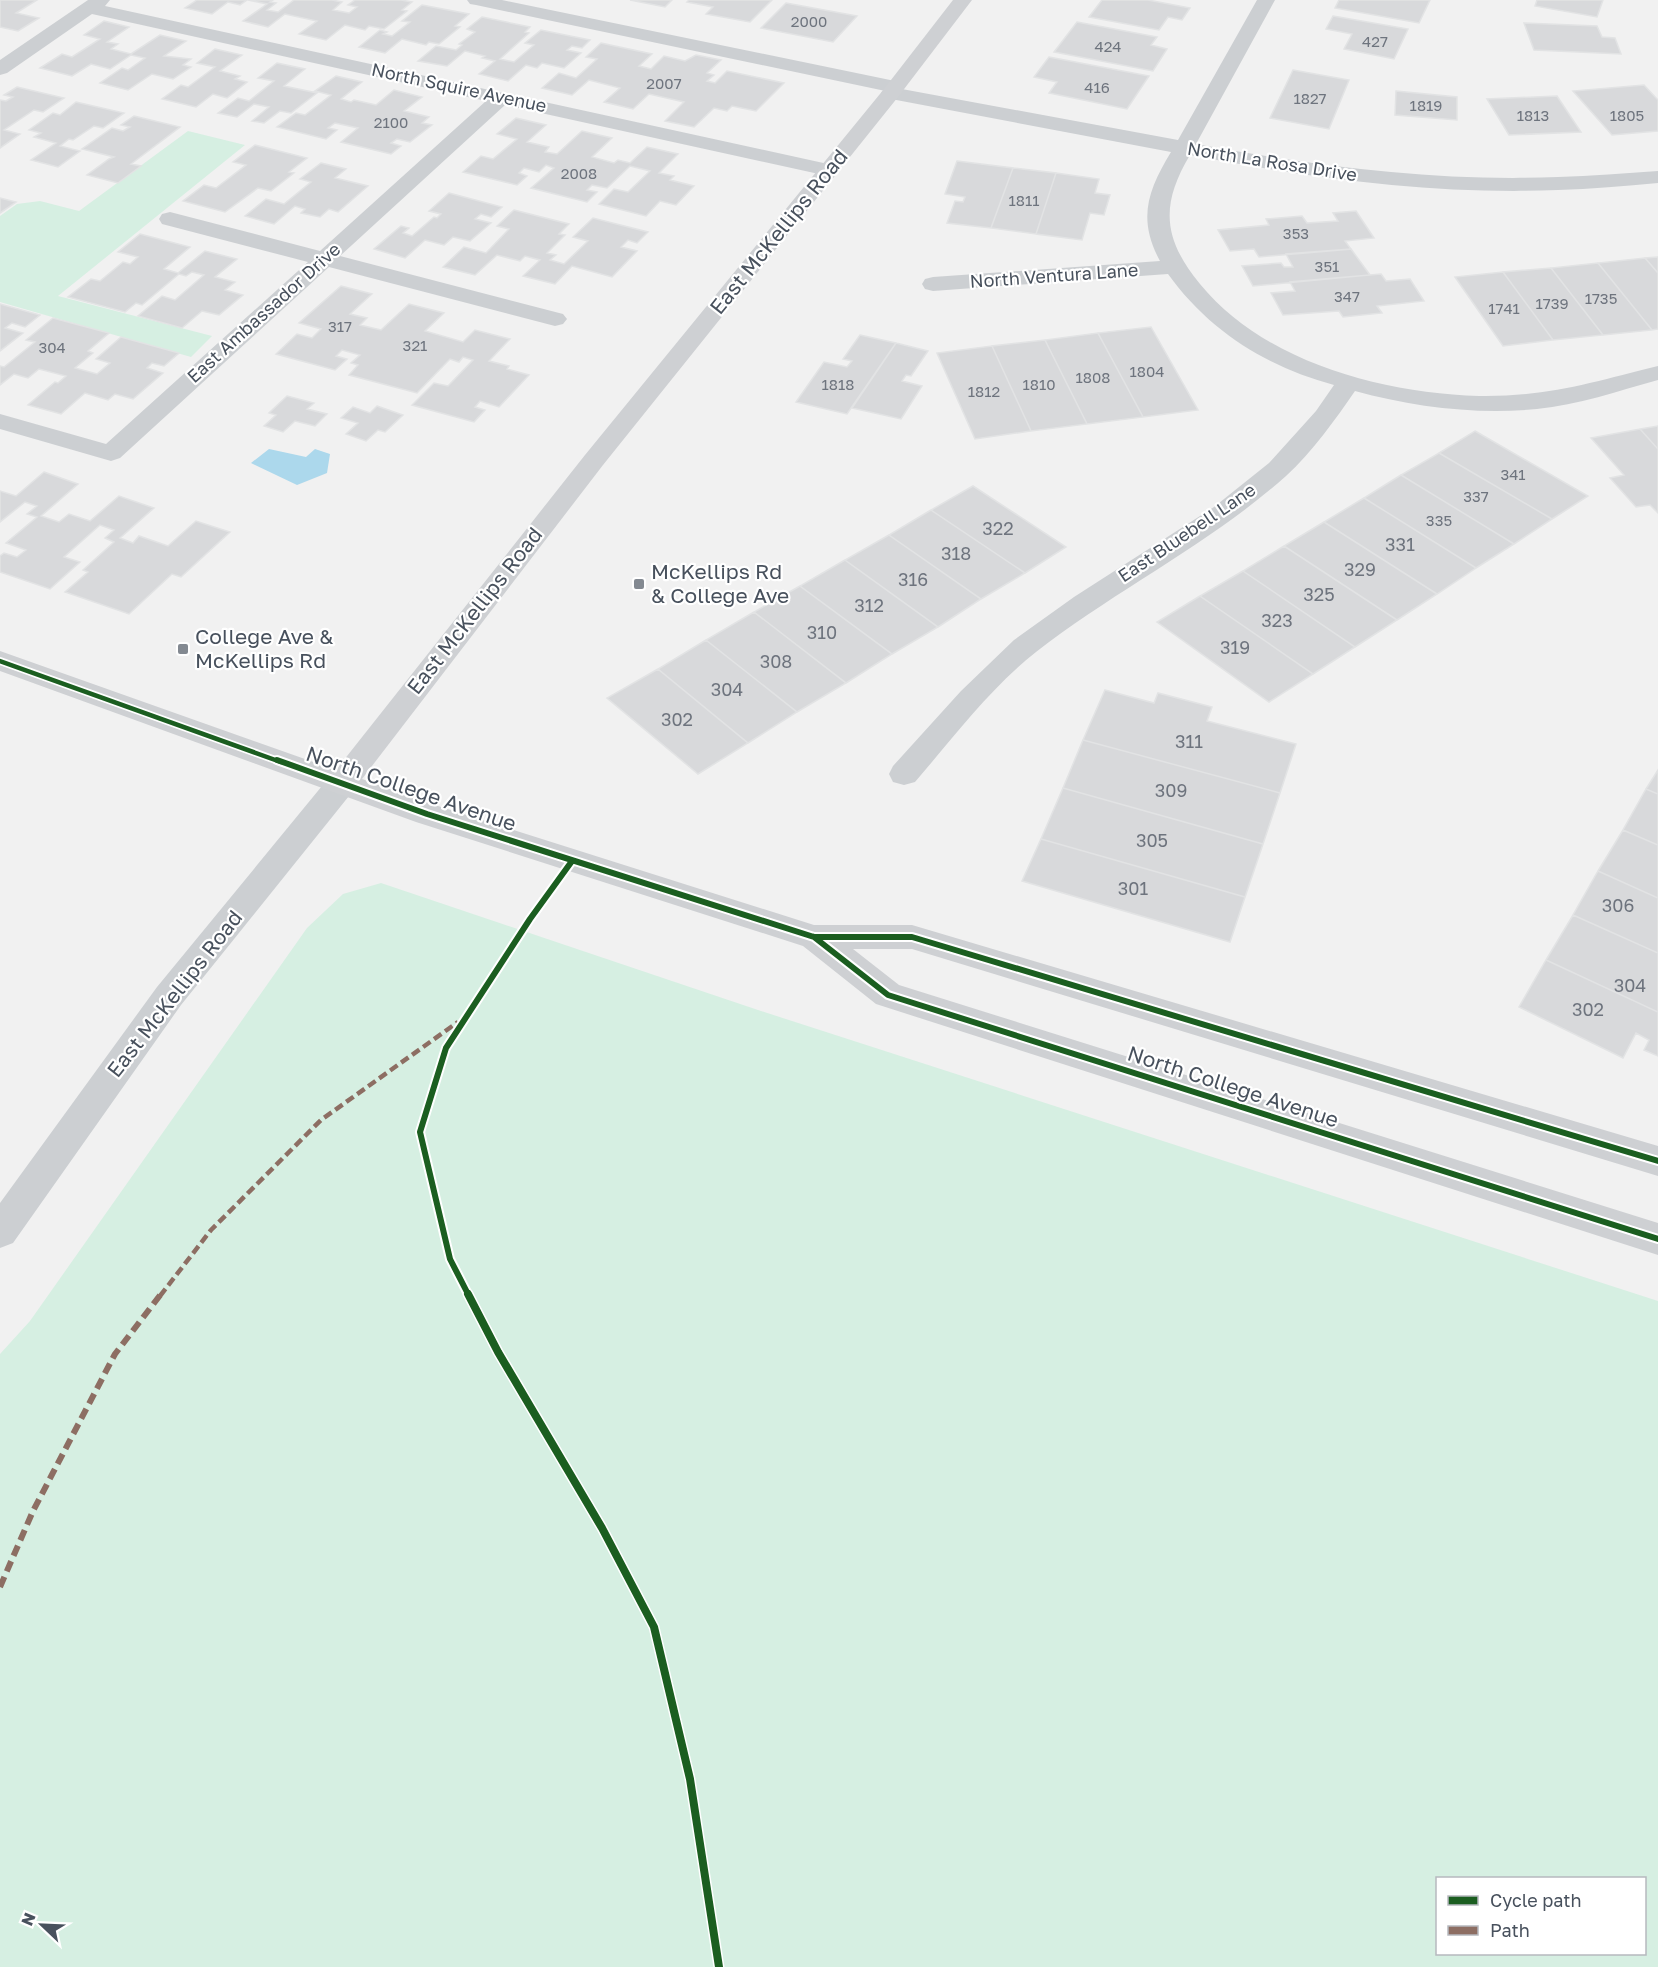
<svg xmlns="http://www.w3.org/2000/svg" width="1658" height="1967" font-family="'Golos Text',sans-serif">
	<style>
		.green { fill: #d6efe2; fill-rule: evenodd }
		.water { fill: #acd8ec }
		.building { fill: #d8d9db; stroke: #e2e3e4; stroke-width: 1.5 }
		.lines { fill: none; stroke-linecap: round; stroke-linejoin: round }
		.lane { fill: #cccfd2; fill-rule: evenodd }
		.street { fill: #cccfd2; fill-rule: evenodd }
		.secondary { fill: #ced0d3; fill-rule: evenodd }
		.quiet-far1 { stroke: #8d6e63; stroke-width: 4.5; stroke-dasharray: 9 4.5; stroke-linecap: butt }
		.quiet { stroke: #8d6e63; stroke-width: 6; stroke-dasharray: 11 6; stroke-linecap: butt }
		.cycleway-far2-casing { stroke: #fff; stroke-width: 8 }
		.cycleway-far1-casing { stroke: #fff; stroke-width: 10 }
		.cycleway-casing { stroke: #fff; stroke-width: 11 }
		.cycleway-far2 { stroke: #1b5e20; stroke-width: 4.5 }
		.cycleway-far1 { stroke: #1b5e20; stroke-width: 6 }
		.cycleway { stroke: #1b5e20; stroke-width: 8 }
		.poi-dot { fill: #838991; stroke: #fff; stroke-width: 2 }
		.labels { text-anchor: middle; stroke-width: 4.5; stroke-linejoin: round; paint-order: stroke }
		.far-number-label { font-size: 15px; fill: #6e747e }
		.far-street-label { font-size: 18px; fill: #48515d; stroke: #fff }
		.number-label { font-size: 18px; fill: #6e747e }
		.street-label { font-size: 21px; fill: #48515d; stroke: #fff }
		.poi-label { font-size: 21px; fill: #48515d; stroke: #fff; text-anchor: start }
	</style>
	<rect width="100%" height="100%" fill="#f1f1f1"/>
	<path class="green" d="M188,131l57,14 -187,151 154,40 -21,21 -191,-55v-86l17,-12 23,-3 39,10z
		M381,883l377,127 900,291v666h-1658v-613l30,-33 277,-393 36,-34zM1644,1878v76h-206v-76z"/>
	<path class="water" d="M269,449l37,8 9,-8 15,5 -3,19 -30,12 -46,-22z"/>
	<path class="building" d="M0,0h37l-21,13 23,5 -21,13 -18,-4z
		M197,0h50l-7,5 -12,-3 -16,12 -27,-6z
		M248,0h25l-3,2 6,1 -9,7 11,2 16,-12h38l10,2 -9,8 16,3 8,-6 -9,-2 7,-5h46l11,2 -10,8 5,1 -23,18 -15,-3 -4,4 -20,-5 -19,15 -27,-6 18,-13 -32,-7 -17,13 -25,-6 24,-17z
		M630,0h42l-7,7z
		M689,0h83l-22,22 -44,-8 7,-7 -26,-5z
		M1102,0h46l42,8 -8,12 -14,-3 -9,13 -70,-13z
		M1339,0h91l-11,23 -84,-15z
		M1537,0h66l-6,17 -62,-11z
		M786,3l71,13 -24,26 -72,-14z
		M422,5l47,9 -14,12 5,1 -21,17 -10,-2 -3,3 -24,-6 -17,14 -26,-6 21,-17 7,2 -4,2 9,2 18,-14 -8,-1z
		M1333,16l75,13 -14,30 -50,-10 8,-15 -26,-5z
		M482,17l48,10 -5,5 4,1 -29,26 14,3 20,-17 -9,-2 16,-13 49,10 -8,8 -10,-2 -5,4 14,3 -17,15 -22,-5 -5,5 -11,-3 -18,16 -29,-7 16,-13 -13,-3 3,-2 -20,-5 -18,15 -29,-5 18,-15 20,4 6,-5 -3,-1 16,-12 -8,-3z
		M104,21l25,6 -22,15 11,2 -7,5 20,5 29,-19 26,6 -22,15 27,3 -8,6 8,2 -18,12 -21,-5 -24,16 -28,-7 22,-15 6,2 17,-12 -14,-3 -21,14 -19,-5 -19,12 -32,-8 22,-14 10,3 28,-18 -16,-4z
		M1077,22l80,15 -6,8 16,4 -14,22 -99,-19z
		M1524,23l73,3 5,11 13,1 6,16 -87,-4z
		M601,43l51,11 -13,12 12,3 13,-13 21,5 11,-6 25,5 -14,13 7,2 -7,6 8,2 12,-12 57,12 -28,28 -24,-5 -5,5 -13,-3 -20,19 -29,-6 19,-19 -35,-8 -16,15 -29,-7 16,-14 -31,-8 -17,15 -30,-7 17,-15 17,5 21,-19 -11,-2z
		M215,49l27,6 -22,16 20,5 -5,3 12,3 -20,16 -14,-4 -17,13 -34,-8 19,-14 7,2 27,-20 -18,-4z
		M1049,57l100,19 -22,33 -78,-16 8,-11 -23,-5z
		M277,63l28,6 -21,17 33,7 -26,20 -11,-2 -16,12 -12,-2 17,-14 -15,-3 -17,13 -19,-4 20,-15 11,3 25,-20 -16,-3z
		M1293,70l56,10 -20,49 -59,-11z
		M336,76l26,6 -21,17 10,3 3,-2 22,5 18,-15 28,7 -18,14 25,6 -7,6 10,2 -22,17 -13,-3 -6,4 10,3 -10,8 -50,-12 17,-14 -23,-5 -7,5 9,2 -11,9 -49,-12 19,-14 9,2 26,-20 -16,-4z
		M1644,85l14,15v31l-46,4 -39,-44z
		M17,87l47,11 -21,14 -9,-2 -30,20 16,4 -20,14v-48l6,1 7,-4 -9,-2z
		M1396,91l61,6v23l-62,-5z
		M1557,96l24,36 -72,3 -22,-36z
		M76,102l48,11 -21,15 -9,-2 -21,14 -4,-1 -9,7 20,5 -22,16 -27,-7 25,-17 -22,-6 7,-4 -12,-3 24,-17 7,2z
		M134,116l46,11 -49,37 10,2 -23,17 -31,-8 22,-16 5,-2 -32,-8 30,-21 11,3 7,-4 -9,-2z
		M516,118l30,7 -19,17 22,5 -4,5 12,2 25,-23 30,7 -20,19 22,6 4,-3 12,3 17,-16 31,7 -19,19 15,3 -4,4 24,6 -18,19 -16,-4 -14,15 -47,-12 15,-15 14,3 22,-21 -20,-5 -23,22 -15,-3 -5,5 10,2 -10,10 -56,-14 23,-20 -8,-3 -7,7 -15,-4 -5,5 8,3 -10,9 -54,-13 18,-16 12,3 24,-20 -20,-5z
		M255,145l52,13 -18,14 5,1 -23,18 -13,-3 -33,24 -42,-11 21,-16 12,3 30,-23 -13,-3z
		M957,161l56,7 -22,60 -44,-5 8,-22 8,1 2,-5 -20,-3z
		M321,163l25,6 -11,9 33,8 -30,26 -9,-3 -9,8 -19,-4 4,-4 -10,-3 -21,18 -29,-8 21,-17 18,5 27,-22 -11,-3z
		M1013,168l43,5 -20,61 -45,-6z
		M1056,173l43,6 -4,14 15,2 -6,20 -14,-2 -8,27 -46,-6z
		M449,193l53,14 -11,10 -10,-3 -6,5 16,4 -21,18 -17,-4 -9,8 -19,-5 -20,18 -31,-9 27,-23 8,2 -6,5 9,3 22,-19 3,1 4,-4 -12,-3z
		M0,198l16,4 -16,11z
		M514,210l55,14 -10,10 6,1 -18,18 9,2 -6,5 14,4 24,-23 -15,-4 20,-19 55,14 -11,11 -9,-3 -7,7 16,4 -25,26 -40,-11 -17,18 -32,-8 17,-16 -15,-4 -5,5 -23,-6 -22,20 -32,-8 21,-20 22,6 23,-24 -12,-3z
		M1356,211l18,27 -29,3 6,8 -92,8 -5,-8 -24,2 -12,-21 51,-5 -3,-6 36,-3 5,7 31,-2 -5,-8z
		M140,234l50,13 -26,22 14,4 27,-22 32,8 -22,18 20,5 -10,8 18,5 -24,20 -17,-4 -20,17 -44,-12 24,-20 13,4 29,-25 -12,-3 -6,4 -7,-2 -37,31 -6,-2 -11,9 -57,-15 23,-18 9,2 23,-19 7,2 8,-7 -20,-5z
		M1351,249l19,26 -117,11 -11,-20 39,-3 3,4h9l-7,-13z
		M1658,257v16l-13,-15z
		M1645,258l13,15v56l-6,1 -54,-67z
		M1598,263l54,67 -49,5 -52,-67z
		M1551,268l52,67 -50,5 -50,-68z
		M1503,272l50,68 -50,6 -48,-69z
		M1381,274l5,7 24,-2 14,22 -47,5 5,7 -39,4 -4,-6 -56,4 -12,-22 24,-2 -5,-9z
		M341,286l31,8 -22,20 17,4 -7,7 21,5 28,-26 35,9 -19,18 38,11 12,-12 35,9 -21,22 20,5 -2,3 22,6 -30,32 -19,-6 -5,6 10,3 -11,12 -62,-17 22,-22 14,3 25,-26 -10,-3 -4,5 -9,-3 -33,34 -68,-18 9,-10 -7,-2 9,-8 -18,-5 -6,6 11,3 -12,11 -59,-16 21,-20 15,4 9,-9 -22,-6z
		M0,304l40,11 -15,12 -13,-4 -7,5 18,5 -23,18z
		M53,318l56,15 -21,18 5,2 -18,15 22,6 13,-11 -14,-4 25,-22 58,16 -15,13 -12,-3 -5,5 16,5 -30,26 -18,-5 -7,6 -23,-7 -24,21 -33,-9 27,-23 3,1 8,-7 -27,-7 -11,9 -14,-4 -14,11v-19l4,1 31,-25 -9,-2z
		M1151,327l47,83 -55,7 -45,-84z
		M1098,333l45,84 -56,7 -42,-84z
		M860,335l36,8 -49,71 -51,-12 28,-40 23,5 5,-6 -9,-2z
		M1045,340l42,84 -56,7 -39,-85z
		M896,343l32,8 -17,25 -5,-1 -4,6 20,5 -21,33 -49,-11z
		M992,346l39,85 -56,8 -38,-86z
		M287,396l27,7 -7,6 20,5 -12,12 -20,-5 -12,11 -19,-6 12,-11 -7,-2z
		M377,406l26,9 -18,17 -7,-2 -12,11 -20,-7 12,-11 -17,-5 12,-11 17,6z
		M1658,426v23l-18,-20z
		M1640,429l18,20v64l-8,-8 -14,2 -26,-29 14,-3 -33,-37z
		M1475,431l113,65 -36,23 -113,-66z
		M1439,453l113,66 -38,25 -113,-69z
		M44,472l34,12 -37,32 18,6 10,-8 21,7 29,-25 35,12 -34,30 13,5 6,-7 29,10 28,-25 34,11 -49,45 -9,-3 -43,40 -64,-22 23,-20 -5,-2 31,-28 -9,-4 9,-8 -14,-5 -36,32 16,5 -30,27 -50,-17v-16l4,-3 13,4 9,-7 -20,-7 31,-26 -10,-3 10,-8 -12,-4 -25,20v-31l16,5z
		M1401,475l113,69 -38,24 -112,-70z
		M973,486l93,61 -41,26 -94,-63z
		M1364,498l112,70 -39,26 -113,-72z
		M931,510l94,63 -44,26 -92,-64z
		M1324,522l113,72 -40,26 -113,-74z
		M889,535l92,64 -43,28 -93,-67z
		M1284,546l113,74 -42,27 -112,-76z
		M845,560l93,67 -46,27 -92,-68z
		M1243,571l112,76 -42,27 -113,-78z
		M800,586l92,68 -46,29 -92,-71z
		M1200,596l113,78 -44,28 -112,-80z
		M754,612l92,71 -49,29 -91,-72z
		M706,640l91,72 -49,31 -90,-74z
		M658,669l90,74 -50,31 -91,-76z
		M1105,690l49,13 4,-10 54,14 -5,14 89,23 -16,49 -197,-53z
		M1083,740l197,53 -17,51 -200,-56z
		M1658,770v24l-12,-5z
		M1063,788l200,56 -18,53 -204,-58z
		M1646,789l12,5v51l-35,-15z
		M1623,830l35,15v53l-60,-27z
		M1041,839l204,58 -15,45 -208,-61z
		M1598,871l60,27v55l-85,-38z
		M1573,915l85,38v59l-112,-52z
		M1546,960l112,52v44l-14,-6 5,-10 -13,-7 -13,25 -104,-51z"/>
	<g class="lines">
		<path class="lane" d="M467,0h35l393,81 7,2 3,4 -3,4 -7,2 -419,-88 -6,-1z"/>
		<path class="street" d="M88,0h22l-5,6 723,158 8,1 3,5 -3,5 -8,1 -323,-71 -165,151 223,58 4,5 -4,5 -8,2 -226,-59 -209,191 -9,3 -111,-32v-15l106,30 202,-182 -146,-38 -3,-5 3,-5 8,-2 150,39 166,-150 -394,-87 -85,59 -7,2v-15z
			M1257,0h18l-79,144c119,22 241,38 362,33 33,-1 67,-4 100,-6v12c-33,3 -67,6 -100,7 -123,5 -248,-12 -368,-35 -30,50 -27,84 10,129 64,78 181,109 279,112 69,1 114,-14 179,-30v14c-40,11 -80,25 -121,29 -60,6 -124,-2 -182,-18 -20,29 -43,61 -69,85 -76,68 -169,113 -250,176 -46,36 -83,86 -121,130l-11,3 -11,-3 -4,-8 4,-8 68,-75 53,-51 60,-43 140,-90 55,-44 47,-52 18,-26c-67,-18 -125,-54 -166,-111l-235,17 -8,-2 -3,-5 3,-5 8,-2 227,-16c-23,-42 -12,-71 11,-109l-280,-53 -7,-2 -3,-4 3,-4 7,-2 287,53z
			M342,772l11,3 4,8 -4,8 -172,214 -168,238 -13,5v-45l157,-216 174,-212z"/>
		<path class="secondary" d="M953,0h19l-74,97 -295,368 -241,314 76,27 376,119h98l746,221v30l-746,-227h-59l46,36 759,238v32l-782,-251 -73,-58 -387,-124 -416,-151v-20l336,119 249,-315 299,-366z"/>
		<path class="quiet-far1" d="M160,1296l51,-66 110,-110 137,-98"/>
		<path class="quiet" d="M0,1587l33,-76 82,-157 46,-60"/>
		<defs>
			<path id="cycleway-far2" d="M0,661l281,101"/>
			<path id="cycleway-far1" d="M277,760l150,54 387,123h98l746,224
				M814,937l74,58 770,244
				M469,1296l-19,-37 -30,-127 26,-84 84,-129 42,-58"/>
			<path id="cycleway" d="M468,1294l30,58 104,176 52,99 36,152 29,188"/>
		</defs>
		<use href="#cycleway-far2" class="cycleway-far2-casing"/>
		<use href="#cycleway-far1" class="cycleway-far1-casing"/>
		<use href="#cycleway" class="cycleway-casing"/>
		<use href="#cycleway-far2" class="cycleway-far2"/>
		<use href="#cycleway-far1" class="cycleway-far1"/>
		<use href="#cycleway" class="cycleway"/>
	</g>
	<g class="poi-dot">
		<rect x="633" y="578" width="12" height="12" rx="3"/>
		<rect x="177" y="643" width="12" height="12" rx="3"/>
	</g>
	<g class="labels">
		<g class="far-number-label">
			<text x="809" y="27">2000</text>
			<text x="1375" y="47">427</text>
			<text x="1108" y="52">424</text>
			<text x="664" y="89">2007</text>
			<text x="1097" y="93">416</text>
			<text x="1310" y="104">1827</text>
			<text x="1426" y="111">1819</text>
			<text x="1533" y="121">1813</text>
			<text x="1627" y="121">1805</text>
			<text x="391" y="128">2100</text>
			<text x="579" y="179">2008</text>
			<text x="1024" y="206">1811</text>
			<text x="1296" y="239">353</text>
			<text x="1327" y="272">351</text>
			<text x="1347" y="302">347</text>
			<text x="1601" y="304">1735</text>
			<text x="1552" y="309">1739</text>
			<text x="1504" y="314">1741</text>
			<text x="340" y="332">317</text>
			<text x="415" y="351">321</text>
			<text x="52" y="353">304</text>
			<text x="1147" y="377">1804</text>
			<text x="1093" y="383">1808</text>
			<text x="838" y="390">1818</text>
			<text x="1039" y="390">1810</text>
			<text x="984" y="397">1812</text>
			<text x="1513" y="480">341</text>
			<text x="1476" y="502">337</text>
			<text x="1439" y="526">335</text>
		</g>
		<g class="far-street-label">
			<text transform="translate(459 88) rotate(12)" y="6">North Squire Avenue</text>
			<text transform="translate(1272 162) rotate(9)" y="6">North La Rosa Drive</text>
			<text transform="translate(1054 276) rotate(-4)" y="6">North Ventura Lane</text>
			<text transform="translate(264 313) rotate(-42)" y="6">East Ambassador Drive</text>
			<text transform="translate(1187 533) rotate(-34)" y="6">East Bluebell Lane</text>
		</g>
		<g class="number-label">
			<text x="998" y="535">322</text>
			<text x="1400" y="551">331</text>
			<text x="956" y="560">318</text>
			<text x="1360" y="576">329</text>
			<text x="913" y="586">316</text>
			<text x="1319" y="601">325</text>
			<text x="869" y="612">312</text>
			<text x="1277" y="627">323</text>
			<text x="822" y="639">310</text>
			<text x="1235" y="654">319</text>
			<text x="776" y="668">308</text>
			<text x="727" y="696">304</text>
			<text x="677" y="726">302</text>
			<text x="1189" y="748">311</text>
			<text x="1171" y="797">309</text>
			<text x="1152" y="847">305</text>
			<text x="1133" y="895">301</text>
			<text x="1618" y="912">306</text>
			<text x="1630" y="992">304</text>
			<text x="1588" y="1016">302</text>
		</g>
		<g class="street-label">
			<text transform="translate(779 232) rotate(-51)" y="7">East McKellips Road</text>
			<text transform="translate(475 611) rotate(-52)" y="7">East McKellips Road</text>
			<text transform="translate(411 789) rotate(19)" y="7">North College Avenue</text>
			<text transform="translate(175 994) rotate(-52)" y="7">East McKellips Road</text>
			<text transform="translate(1233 1087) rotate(18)" y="7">North College Avenue</text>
		</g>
		<g class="poi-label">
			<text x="651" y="579">McKellips Rd<tspan x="651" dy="24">&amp; College Ave</tspan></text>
			<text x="195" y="644">College Ave &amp;<tspan x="195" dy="24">McKellips Rd</tspan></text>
		</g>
	</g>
	<rect x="1436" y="1877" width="210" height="78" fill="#ffffff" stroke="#b6b9be" stroke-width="1.5"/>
	<rect x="1448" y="1896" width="30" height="9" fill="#1b5e20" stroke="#b6b9be" stroke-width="1.5"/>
	<text x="1490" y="1907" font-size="18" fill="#48515d">Cycle path</text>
	<rect x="1448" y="1926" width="30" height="9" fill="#8d6e63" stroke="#b6b9be" stroke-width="1.5"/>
	<text x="1490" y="1937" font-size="18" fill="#48515d">Path</text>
	<g transform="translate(42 1925) rotate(293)" stroke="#ffffff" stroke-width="4.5" paint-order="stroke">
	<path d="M0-4.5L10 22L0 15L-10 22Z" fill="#48515d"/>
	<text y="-9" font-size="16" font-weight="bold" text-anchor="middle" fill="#48515d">N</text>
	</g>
</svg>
